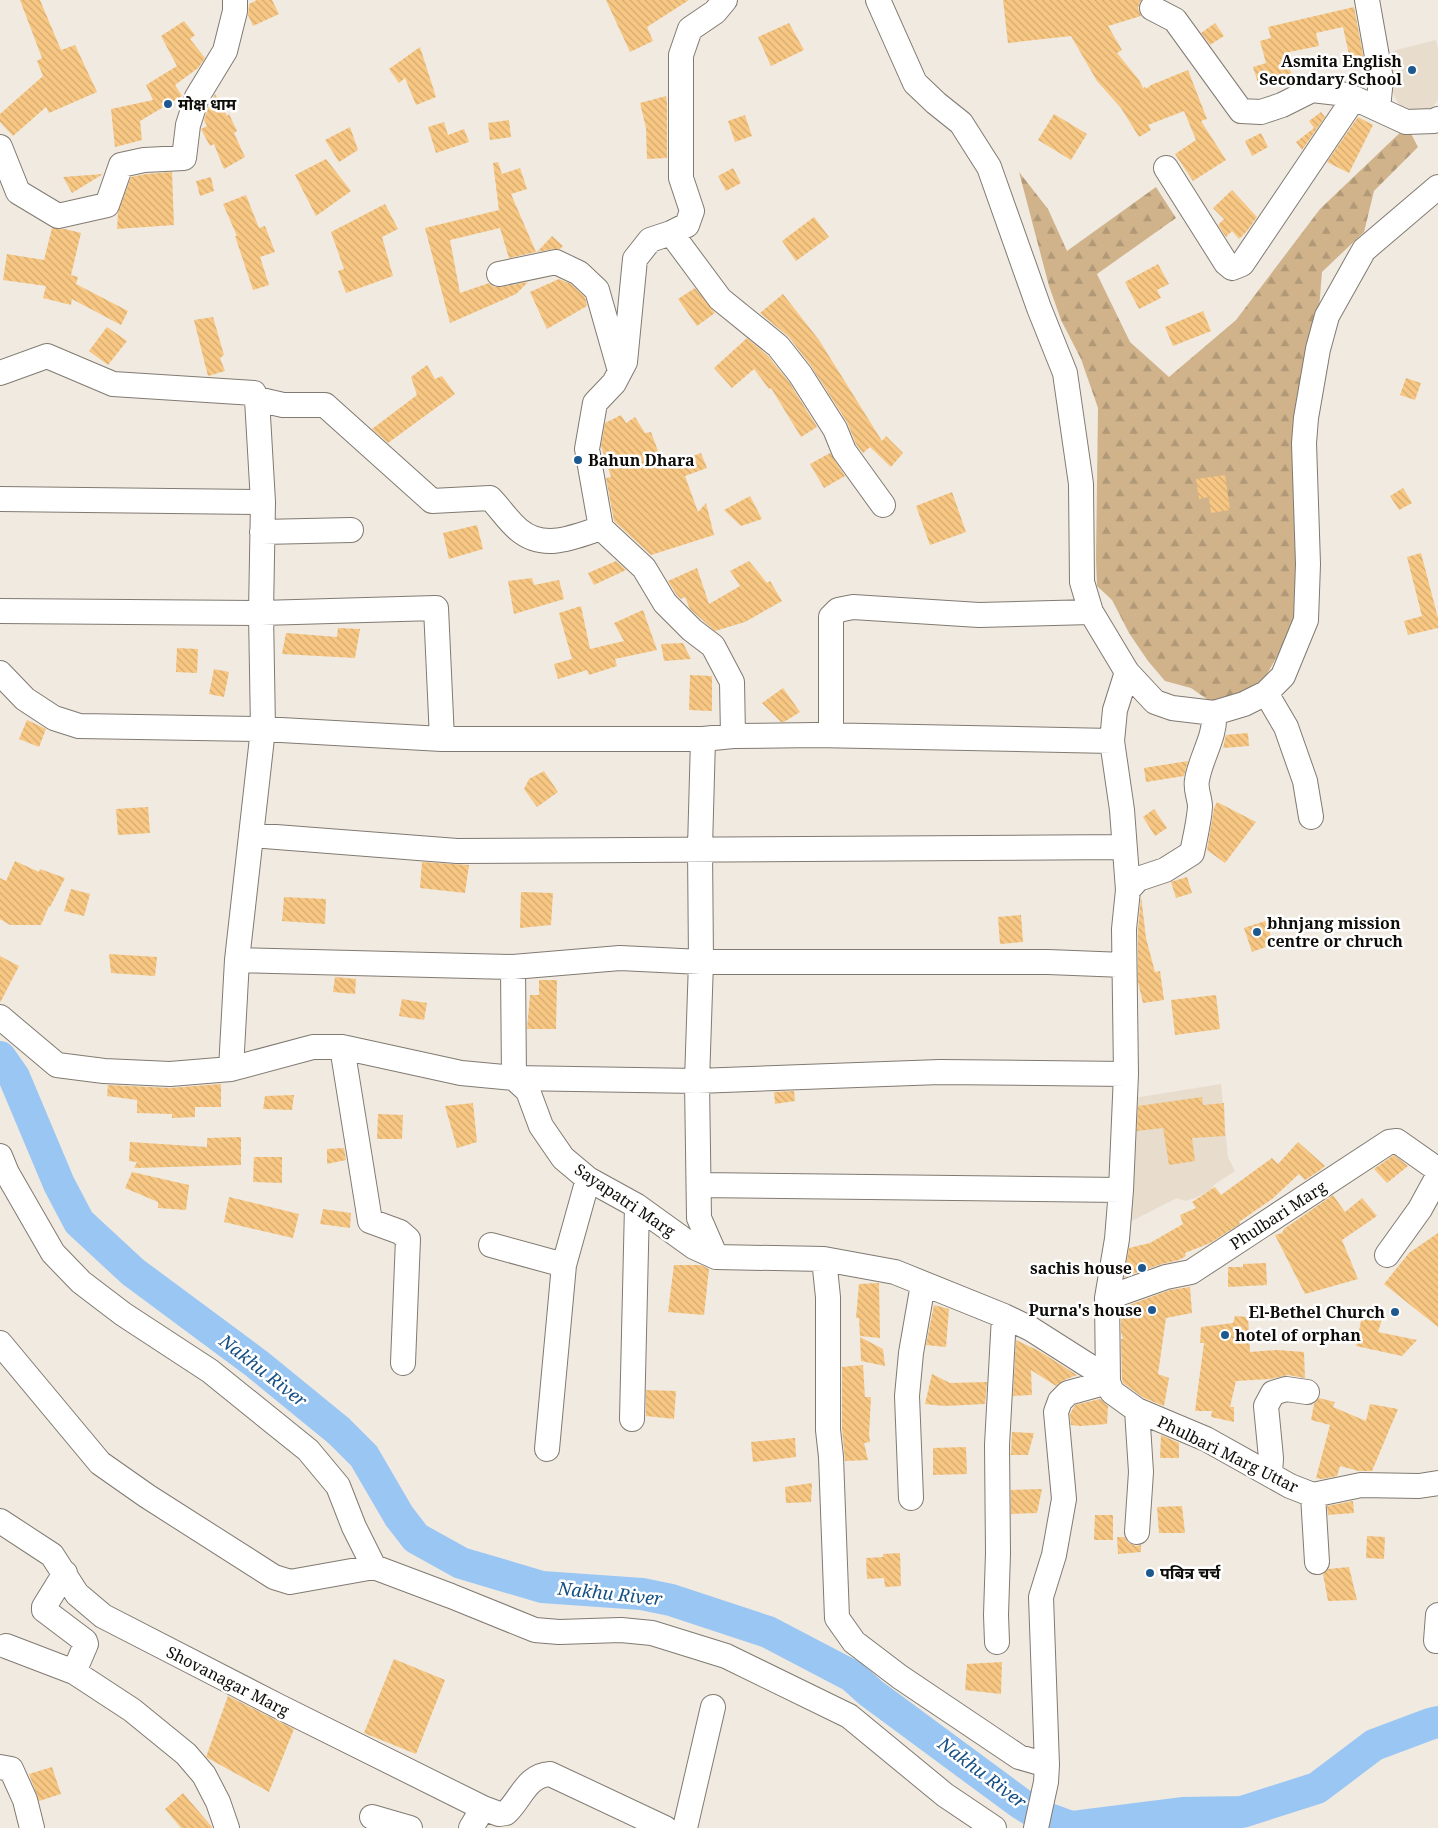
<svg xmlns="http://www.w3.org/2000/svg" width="1438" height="1828" font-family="'Noto Serif','Noto Sans Devanagari',serif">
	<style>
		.built { fill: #e8dccd }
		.forest { fill: url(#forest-firs) }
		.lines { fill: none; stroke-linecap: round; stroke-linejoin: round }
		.river { stroke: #9ac6f4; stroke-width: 32 }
		.building { fill: url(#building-back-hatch) }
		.minor-casing { stroke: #807a71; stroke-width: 26 }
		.minor { stroke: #fff; stroke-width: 24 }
		.poi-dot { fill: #1d588f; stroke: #fff; stroke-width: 2 }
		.labels { text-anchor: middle; stroke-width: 5; stroke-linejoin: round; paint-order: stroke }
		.poi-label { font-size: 16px; font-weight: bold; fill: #0f0d0a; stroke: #fff; text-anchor: start }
		.street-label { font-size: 16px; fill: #0f0d0a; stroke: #fff }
		.water-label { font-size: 18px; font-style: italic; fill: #165084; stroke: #fff }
	</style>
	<defs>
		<pattern id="forest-firs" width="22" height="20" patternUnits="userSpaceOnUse" patternTransform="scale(1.25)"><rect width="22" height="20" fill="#d0b38b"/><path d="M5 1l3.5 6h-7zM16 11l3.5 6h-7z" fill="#b19977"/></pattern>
		<pattern id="building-back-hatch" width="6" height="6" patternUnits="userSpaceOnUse" patternTransform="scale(1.25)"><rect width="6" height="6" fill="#f7c783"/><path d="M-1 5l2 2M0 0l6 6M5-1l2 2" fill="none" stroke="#d3aa70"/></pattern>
	</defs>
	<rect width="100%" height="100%" fill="#f1eae1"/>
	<path class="built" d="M1436,40l2,9v51l-11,14 -22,3 -16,-32 -6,-29 13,-6z
		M1221,1084l7,73 7,14 -20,13 -4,6 -16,8 -10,3 -8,-3 -49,25 6,-125z"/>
	<path class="forest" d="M1407,126l11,21 -44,44 -10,41 -42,40 -6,75 -17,272 -42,72 -40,15 -26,-18 -26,-7 -17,-20 -19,-28 -17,-33 -15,-14 -1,-27 2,-151 -17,-49 -20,-39 -12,-34 -30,-114 29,37 19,42 89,-64 20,31 -79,56 33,68 39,35 67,-57 84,-111z"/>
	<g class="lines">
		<path class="river" d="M0,1057l14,20 45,107 20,38 54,50 124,92 82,67 25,25 35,60 17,22 45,25 81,24 100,7 29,6 97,32 84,44 19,17 149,110 21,13 30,11 111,-14 60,-1 75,-24 57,-43 56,-21 8,-2"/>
	</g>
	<path class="building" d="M20,0h20l21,50 14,-5 22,47 -48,21 -3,-6 -33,29 -13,-14v-8l43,-38 -6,-15 5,-3z
		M257,0h15l7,14 -26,12 -5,-11 1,-11z
		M606,0h83l-42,27 6,14 -23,11z
		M1003,0h138l-3,8 3,8 -33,10 14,24 -5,3 22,27 4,8 2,-1 1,2 5,-4 37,-15 19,49 -6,2 25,39 -33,21 -18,-27 21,-14 -12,-29 -36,14 3,5 -12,7 -18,-29 -24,-27 -26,-45 -63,7z
		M1354,7l11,58 -13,3 -9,-41 -27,6 3,13 -35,7 8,22 -33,11 -6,-19 13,-4 -6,-22 11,-3 -3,-11z
		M184,21l11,14 -5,4 15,19 -7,10 -23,17 7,11 -42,25 2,19 -27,7 -4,-38 42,-9 -7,-15 31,-19 -16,-30z
		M789,23l15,27 -33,16 -13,-29z
		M1215,23l9,13 -14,9 -9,-12z
		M420,47l16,50 -20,8 -11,-27 -6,5 -10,-14z
		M215,94l12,22 2,-2 8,17 -3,2 11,24 -21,12 -10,-25 -4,2 -9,-17 6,-3 -3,-6 6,-17z
		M666,96l1,6v56l-20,1 -1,-31 -6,-25z
		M1321,112l4,5 -23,33 -6,-8 18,-14 -5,-7z
		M1054,114l33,20 -16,26 -33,-20z
		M745,115l7,21 -17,6 -7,-21z
		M1358,117l15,8 -24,48 -22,-11z
		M509,120l2,17 -21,3 -2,-17z
		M444,122l4,13 16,-6 5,13 -33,11 -8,-26z
		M350,127l8,23 -19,12 -14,-22z
		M1261,133l7,14 -16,9 -7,-15z
		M326,159l25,32 -35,25 -21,-41z
		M498,162l4,12 18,-6 7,21 -16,5 25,58 -27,6 -9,-30 -50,12 10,53 29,-10 5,4h7l27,-5 -12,12 -66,29 -25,-95 74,-18 -6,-47z
		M733,168l8,15 -15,8 -8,-15z
		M172,172l2,53 -57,4 1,-17 13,-35 15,-3z
		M103,174l-31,19 -9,-16z
		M211,177l3,14 -14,5 -4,-15z
		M1232,190l25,27 -10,14 -8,8 -7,-8 -6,6 -8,-12 6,-6 -11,-11z
		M246,195l13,33 6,-2 10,26 -15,5 9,28 -16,5 -18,-54h2l-14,-32z
		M385,204l13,25 -16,8 11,39 -47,17 -8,-22 6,-2 -13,-37z
		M814,217l15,20 -33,24 -14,-20z
		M52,228l13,1 16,4 -10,42 7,2 -2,7 52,27 -7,14 -49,-26 -1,6 -28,-7 3,-12 -43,-6 4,-26 37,6z
		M552,236l11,10 -3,3h-7l-16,3z
		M1158,264l11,20 -12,6 4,8 -22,11 -14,-27z
		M559,279l12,5 14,13 2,9 -40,23 -17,-37z
		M695,288l20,25 -18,13 -19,-27z
		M783,294l36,46 63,101 4,-5 17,17 -12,14 -21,-20 -7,6 -7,-9 -9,-22 -36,-56 -22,-29 -29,-24z
		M1203,311l8,20 -38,15 -8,-19z
		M213,317l11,38 -4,3 5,13 -17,5 -14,-56z
		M107,327l20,14 -19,24 -19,-14z
		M747,338l21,18 21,26 28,45 -16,10 -30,-49 -2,1 -15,-20 -22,19 -18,-20z
		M427,365l8,14 7,-3 13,18 -67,49 -16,-14 45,-34 -6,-18z
		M1406,378l15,5 -6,17 -15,-5z
		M621,415l5,8 9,-6 10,16 6,-1 13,35 37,-14 6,15 -22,8 13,36 8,-9 8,32 -63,20 -37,-34 -8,-43 5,-1 -10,-31 4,-23z
		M830,453l15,23 -21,12 -14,-24z
		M1225,475l5,35 -19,3 -2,-16 -10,2 -3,-20z
		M1403,488l9,15 -13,7 -9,-14z
		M952,492l14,40 -36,13 -14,-39z
		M750,496l12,23 -21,7 -17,-16z
		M477,525l6,24 -34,10 -6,-26z
		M1421,553l17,65v10l-30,7 -4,-14 18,-5 -15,-59z
		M616,561l10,9 -32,15 -6,-12z
		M749,561l18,22 3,-2 12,20 -37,21 -30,9 -25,-22 -5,-12 -4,2 -5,-5 -8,-13 29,-13 12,36 31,-18 -10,-15z
		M532,578l2,7 25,-5 5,19 -50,15 -6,-33z
		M581,606l9,43 34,-8 -10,-18 29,-13 14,40 -42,9 2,7 -28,9 -2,-5 -29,9 -4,-15 18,-5 -13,-46z
		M338,628l22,1 -5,29 -73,-4 4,-21 51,4z
		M683,643l8,16 -27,2 -3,-17z
		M177,648l21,1 -1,24 -21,-1z
		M214,669l15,3 -5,25 -15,-3z
		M690,675l22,1v35l-23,-1z
		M783,688l17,24 -16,10h-3l-19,-19z
		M27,720l19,9 -7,18 -20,-8z
		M1248,733l1,13 -26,2 3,-13z
		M1188,761l-4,15 -38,6 -2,-14z
		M544,771l14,21 -21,15 -13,-18 5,-10z
		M1217,802l39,20 -31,41 -18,-13 7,-42z
		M148,807l2,26 -32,2 -2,-26z
		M1154,809l13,19 -12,8 -12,-19z
		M15,861l24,11 1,-3 25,9 -15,29 -1,-1 -8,19h-31l-10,-6v-41l6,3z
		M422,862l47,3 -4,28 -45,-5z
		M1187,877l5,16 -16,5 -5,-16z
		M71,889l19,5 -6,22 -20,-5z
		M521,892l32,1 -2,32 -31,3z
		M1141,896l5,42 9,34 5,-1 4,29 -21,3 -5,-21v-52z
		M284,897l42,2 -1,25 -43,-3z
		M1021,915l2,27 -23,2 -2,-27z
		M1265,921l9,23 -22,8 -8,-24z
		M109,954l48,3 -2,19 -44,-3z
		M0,956l19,10 -19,37z
		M335,977l21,2 -1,15 -22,-2z
		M539,980h18l-1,49h-29l3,-34h9z
		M1216,995l4,34 -45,6 -4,-35z
		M402,999l25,4 -3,17 -25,-4z
		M221,1084v23h-26v10l-23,1v-4l-35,-1v-13l-30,-4 1,-11 62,3z
		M794,1091l1,10 -20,3 -1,-12z
		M294,1095l-2,15 -29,-1 2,-13z
		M1202,1097l1,8 21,-2 1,33 -33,2 3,23 -26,4 -6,-37 -26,3 1,-25z
		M473,1103l4,39 -20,6 -12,-42z
		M378,1114l25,1 -1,24h-25z
		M241,1137v28l-107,3 3,-6 -8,-1 1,-19 77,5v-9z
		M1298,1142l27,24 -6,5 -14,9 -6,-6 -27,25 -33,23 1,2 -30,19 -25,10 1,3 -7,4 -17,4 -38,13 5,-29 21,-5 33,-19 -3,-9 16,-7 -4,-6 23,-15 6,8 51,-37 6,6z
		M344,1148l2,12 -19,4v-15z
		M1394,1155l14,11 -21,17 -13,-14z
		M254,1157h28v26l-29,-1z
		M132,1172l57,13 -3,25 -28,-2v-6l-33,-14z
		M1333,1195l12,17 17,-14 15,18 -35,24 16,39 -53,15 -30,-59 7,-2 2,-4z
		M229,1197l70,17 -6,24 -69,-16z
		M323,1209l28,4 -1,15 -30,-4z
		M1438,1233v94l-54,-43 25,-31z
		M1266,1263l1,22 -39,2v-20h15v-3z
		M674,1265h27l8,4 -5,46 -36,-3z
		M879,1283l1,55 -20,-2 -1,-18h-3l3,-34z
		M1190,1287l2,26 -26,5 -8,56 11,4 -5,28 -20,-8 -21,-15 -1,-4 -1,-40h2l-2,-7v-24l49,-18z
		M934,1305l15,4 -3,38 -20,-2z
		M1363,1311l20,5 -5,16 39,8 -15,16 -46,-10z
		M1235,1316l13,1 2,35 27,-2 27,2 1,26 -17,-3 -18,4 -34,2 -6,26h4v15l-23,-5 1,-6h-17l9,-68h-4l1,-16 32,-4z
		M860,1337l23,12 2,17 -24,-5z
		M1016,1340l23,11 38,24 -13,5 -8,6 -25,-16 1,25 -19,1z
		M863,1365l2,32h6l-2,37 1,8 -6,1 4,17 -23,1 -3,-32v-62z
		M932,1374l18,9 37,-1 -2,22 -40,2 -20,-2z
		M646,1390l30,1 -2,28 -28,-3z
		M1319,1398l16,4 -2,5 33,14 4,-17 28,5 -26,62h-13l-19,-5 -3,10 -15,3 -6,-1 14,-53 -19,-5 3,-16z
		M1100,1399l8,7 -1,18 -27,2 -9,-1 -1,-11 5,-9z
		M1012,1432l22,1 -6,22h-17z
		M1161,1435l18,8v15h-19z
		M795,1438l1,19 -43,5 -2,-20z
		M966,1447l1,27 -34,1v-27z
		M812,1483l-1,19 -25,1 -1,-16z
		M1042,1489l-5,24 -26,1v-24z
		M1353,1501l1,12 -26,2 -1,-9z
		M1182,1506l3,27h-26l-2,-26z
		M1095,1515h18v25h-19z
		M1367,1536l18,1 -1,22 -18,-1z
		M1117,1537h7l5,6 7,3 5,-1v7l-23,2z
		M900,1553l1,33 -16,1 -1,-9 -17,1 -1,-21 17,-1v-3z
		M1349,1567l8,33 -29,1 -5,-27 5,-5z
		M394,1659l51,21 -29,74 -52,-21z
		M1002,1662l-1,32 -36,-4 2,-26z
		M228,1696l66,33 -25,63 -63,-35z
		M52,1767l9,27 -22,7 -10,-27z
		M183,1793l29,34v1h-31l-16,-19z"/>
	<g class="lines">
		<defs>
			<path id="minor" d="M725,0l-10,12 -25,17 -9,26v123l11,33 -5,14 -16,8 -21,7 -15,19 -10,103 -11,21 -19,20 -8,46 14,79 43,40 21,35 27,27 21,16 19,36 1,54
				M878,0l37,83 21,20 25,20 28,44 50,141 26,65 16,111 1,98 9,30 36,60 -12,38 -3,31 10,69 6,80 -4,39 2,145 -5,116 -4,49 -10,59 1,84 -40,11 -8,8 -4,11 8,87 -10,56 -13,42 6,168 -1,17 -10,46
				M1367,0l14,79 -3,29
				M1152,8l23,12 66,91 20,1 21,-7 30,-15 26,3 16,5
				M0,147l18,45 40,24 49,-11 14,-40 23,-5 40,-2 4,-33 9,-28 28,-46 10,-40v-11
				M1166,168l60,95 6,5 10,-4 112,-166 52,24 28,-1 4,-2
				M671,233l49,66 58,47 22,28 35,55 9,22 39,54
				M499,274l57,-12 23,11 18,17 23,81
				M0,373l47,-17 66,28 141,9 3,6 6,103 -2,111 2,116 -26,231 -6,109
				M257,399l26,6h42l107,96 58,-3c10,10 18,23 29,32 25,21 55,7 82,-2
				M0,499l263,3
				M262,532l89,-2
				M0,611l261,2 175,-5 6,131
				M1127,672l28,30 17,6 42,5 30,-9 22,-11 17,-17 23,-56 2,-56 -4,-121 2,-25 12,-69 9,-33 37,-66 74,-63
				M0,673l25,26 29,19 25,8 184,3 179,10h261l30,-3 83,-1 296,6
				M1266,693l20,34 19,54 6,36
				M831,735v-118l7,-7 15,-3 126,8 112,-3
				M703,739l-3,109 1,114 -4,119 2,137 17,39
				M251,835l206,16 667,-4
				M1128,890l10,-11 27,-9 27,-17c3,-15 7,-31 8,-46 0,-9 -5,-18 -3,-27 4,-24 19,-43 17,-67
				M237,960l276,7 107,-9 81,4h347l76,3
				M513,967l1,111 183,3 243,-9 186,2
				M0,1017l57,48 47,6 66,3 61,-5 82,-22h29l119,26 53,5 14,13 13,35 22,32 25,21 49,27 57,41 22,10 108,2 71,13 109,44 27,13 66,42 11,11 4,10 25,18 69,29 84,47 23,9 48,-10 58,1 19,-3
				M342,1047l28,174 30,11 8,7 -5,124
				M0,1156l7,17 46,80 28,29 42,32 87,57 98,79 30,36 16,41 20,40
				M699,1185l422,5
				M491,1245l73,20
				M1387,1255l33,-46 18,-33
				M824,1259l4,38v133l3,27 6,161 17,24 46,35 119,80 28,8
				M1107,1298l59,-21 25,-5 198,-130 8,-1 41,29
				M0,1343l100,120 47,33 127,81 16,5 84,-15 77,29 84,34 24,2 62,-2 31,3 74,23 123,60 96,79 49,33
				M1137,1410l4,62 -4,60
				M632,1419l5,-213
				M547,1449l17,-184 24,-86
				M1270,1474l1,-16 -5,-52 7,-13 13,-4 21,3
				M1313,1495l4,67
				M911,1498l-4,-102 4,-43 12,-69
				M0,1521l52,34 25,39 26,22 175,90 205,102 16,6 7,-1c15,-14 21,-38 44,-39l115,54
				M65,1573l-21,34v3l41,31 1,3 -12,28 58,38 54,44 18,21 14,27 9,26
				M1436,1641l2,-26
				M997,1642l-1,-27 2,-62 -1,-108 7,-129
				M6,1646l68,26
				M0,1767l11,2 14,31 7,28
				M372,1817l38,11
				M471,1828l12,-20
				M685,1828l28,-121"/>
		</defs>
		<use href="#minor" class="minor-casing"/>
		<use href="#minor" class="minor"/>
	</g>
	<g class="poi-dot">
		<circle cx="1412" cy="70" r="5"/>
		<circle cx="168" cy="104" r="5"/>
		<circle cx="578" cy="460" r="5"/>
		<circle cx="1257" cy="932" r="5"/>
		<circle cx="1142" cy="1268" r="5"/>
		<circle cx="1152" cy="1310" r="5"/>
		<circle cx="1395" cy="1312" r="5"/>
		<circle cx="1225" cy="1335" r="5"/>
		<circle cx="1150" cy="1573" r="5"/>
	</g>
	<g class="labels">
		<g class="poi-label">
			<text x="1402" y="67" text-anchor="end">Asmita English<tspan x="1402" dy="18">Secondary School</tspan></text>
			<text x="178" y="110">मोक्ष धाम</text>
			<text x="588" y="466">Bahun Dhara</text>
			<text x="1267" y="929">bhnjang mission<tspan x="1267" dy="18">centre or chruch</tspan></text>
			<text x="1132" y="1274" text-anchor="end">sachis house</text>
			<text x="1142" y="1316" text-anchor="end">Purna's house</text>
			<text x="1385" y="1318" text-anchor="end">El-Bethel Church</text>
			<text x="1235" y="1341">hotel of orphan</text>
			<text x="1160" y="1579">पबित्र चर्च</text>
		</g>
		<g class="street-label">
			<text transform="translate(625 1200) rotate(34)" y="6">Sayapatri Marg</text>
			<text transform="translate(1278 1215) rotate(-33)" y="6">Phulbari Marg</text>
			<text transform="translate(1228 1454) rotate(26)" y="6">Phulbari Marg Uttar</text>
			<text transform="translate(228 1681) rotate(27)" y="6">Shovanagar Marg</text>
		</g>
		<g class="water-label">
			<text transform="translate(263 1371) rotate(38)" y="6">Nakhu River</text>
			<text transform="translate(610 1594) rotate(6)" y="6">Nakhu River</text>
			<text transform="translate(982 1773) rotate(37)" y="6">Nakhu River</text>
		</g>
	</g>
</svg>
